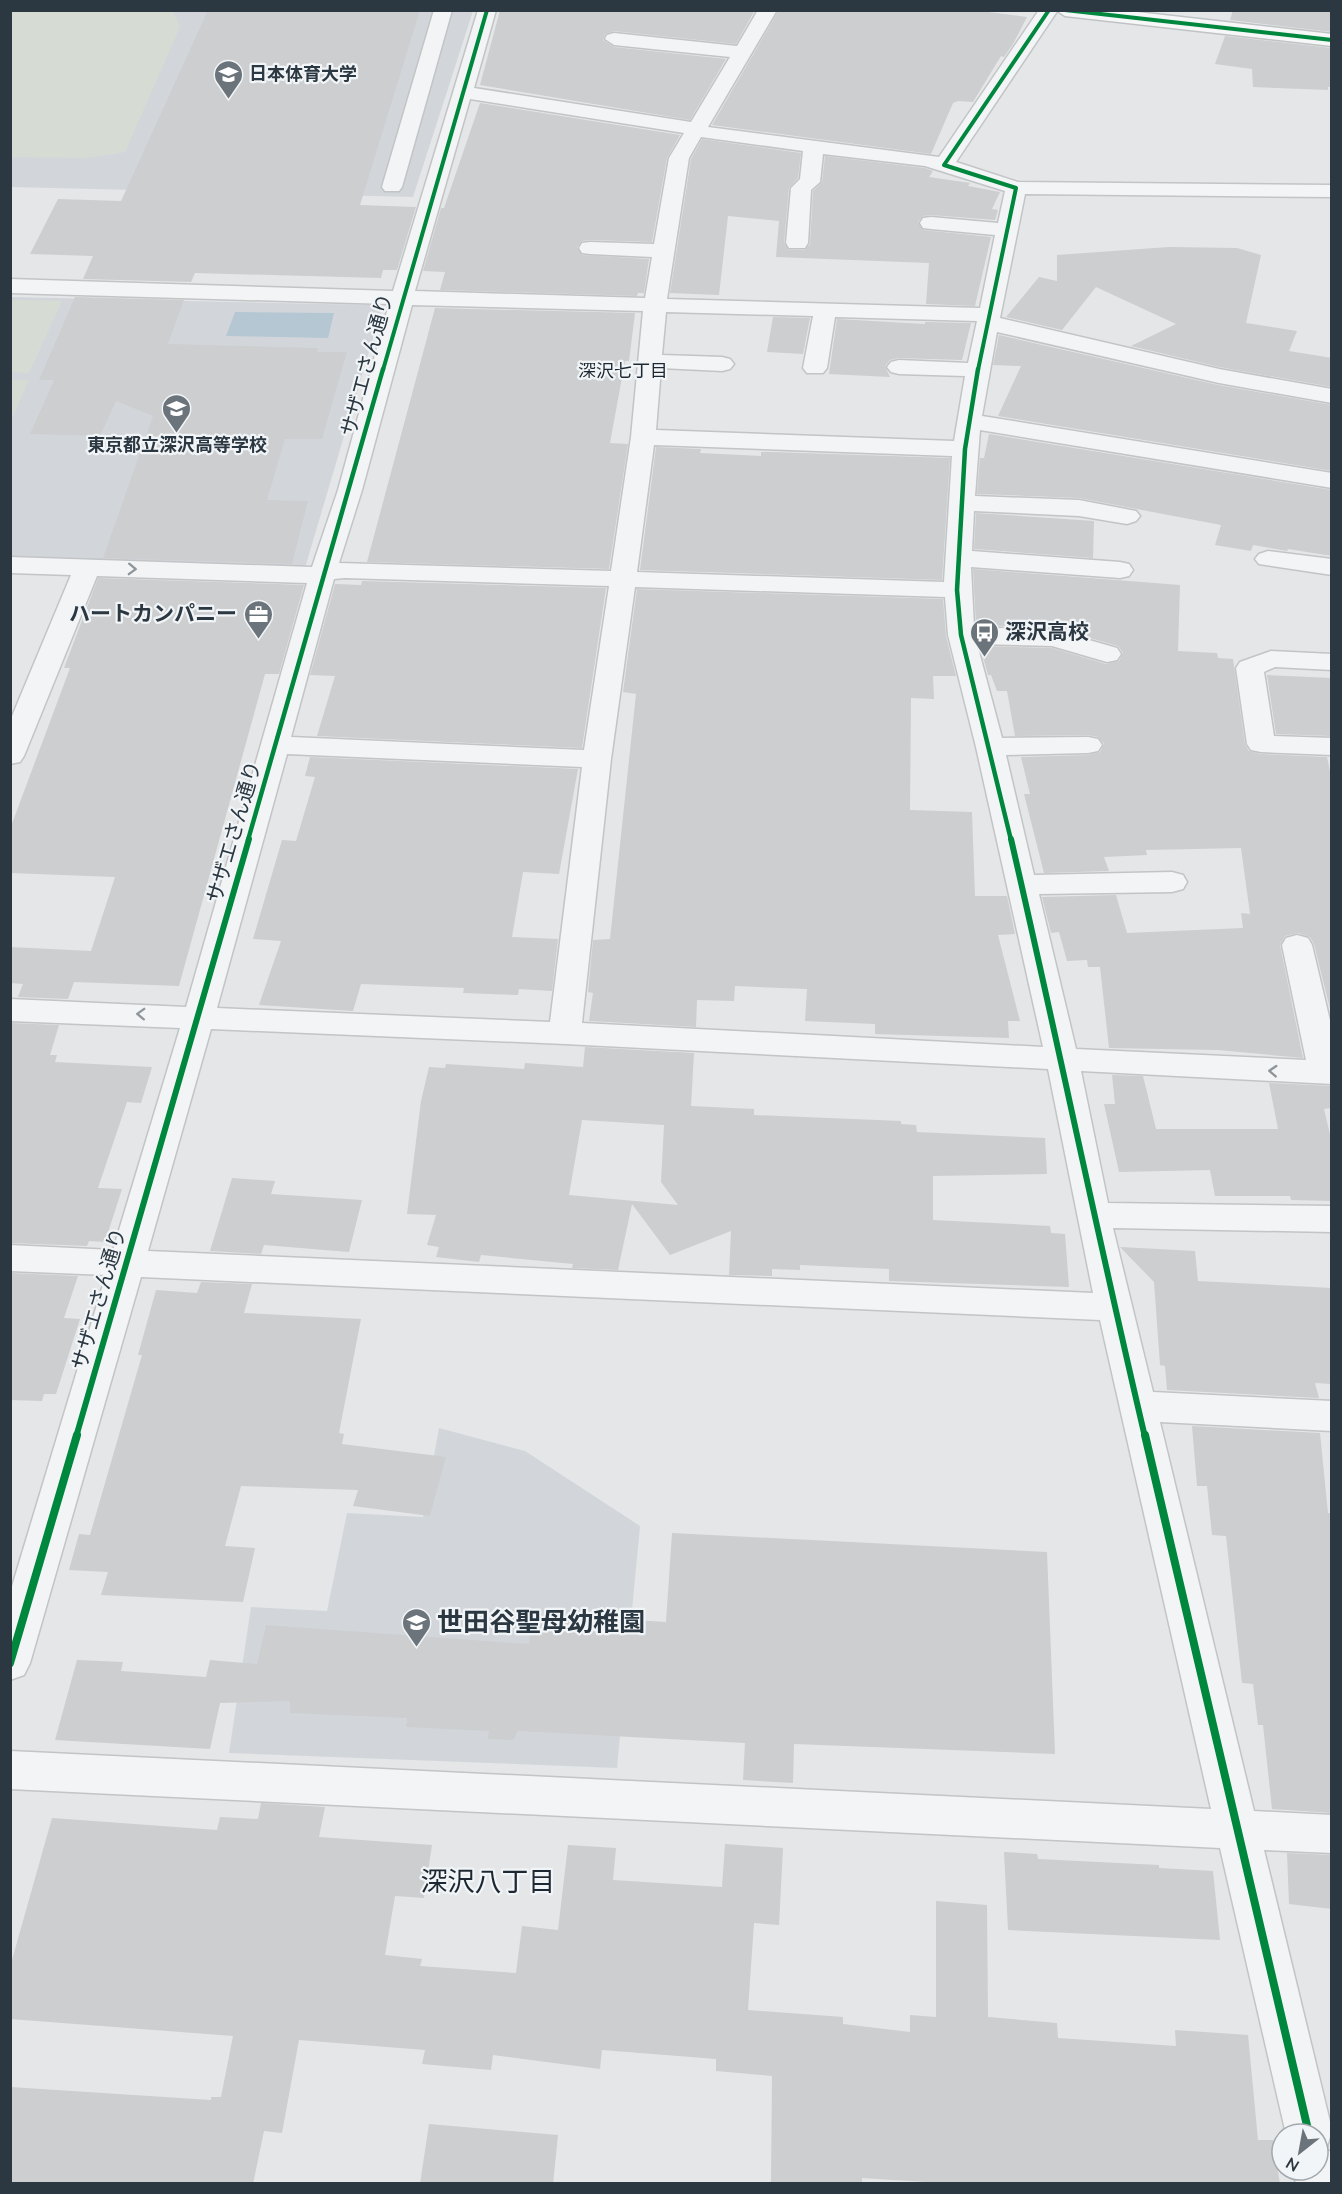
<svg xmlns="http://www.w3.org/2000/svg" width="1342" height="2194" font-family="'Nunito Sans','Noto Sans JP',sans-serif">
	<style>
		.built { fill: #d2d6db }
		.green { fill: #d6dcd4 }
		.water { fill: #b4c7d2 }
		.building { fill: #ccced0; fill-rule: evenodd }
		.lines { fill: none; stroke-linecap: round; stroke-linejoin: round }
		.minor-casing { stroke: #c2c4c6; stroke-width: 3 }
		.major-casing { stroke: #c0c3c6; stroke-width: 3 }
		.minor { fill: #f3f4f5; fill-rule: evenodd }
		.major { fill: #f7f7f7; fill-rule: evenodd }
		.cycleway-far3-casing { stroke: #f2f5f7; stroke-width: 6 }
		.cycleway-far2-casing { stroke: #f2f5f7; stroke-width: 8 }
		.cycleway-far1-casing { stroke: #f2f5f7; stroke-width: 10 }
		.cycleway-casing { stroke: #f2f5f7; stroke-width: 11 }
		.cycleway-far3 { stroke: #00873e; stroke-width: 4 }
		.cycleway-far2 { stroke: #00873e; stroke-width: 4.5 }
		.cycleway-far1 { stroke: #00873e; stroke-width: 6 }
		.cycleway { stroke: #00873e; stroke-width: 8 }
		.oneway { stroke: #8f969b }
		.labels { text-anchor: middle; stroke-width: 4.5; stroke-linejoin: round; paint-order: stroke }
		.far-poi-label { font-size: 18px; font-weight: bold; fill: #2b3741; stroke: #f2f5f7; text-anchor: start }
		.far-neighbourhood-label { font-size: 18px; fill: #1d2832; stroke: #f2f5f7 }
		.street-label { font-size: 21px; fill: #2b3741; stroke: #f2f5f7 }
		.poi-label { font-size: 21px; font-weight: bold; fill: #2b3741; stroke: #f2f5f7; text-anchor: end }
		.near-poi-label { font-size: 26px; font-weight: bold; fill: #2b3741; stroke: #f2f5f7; text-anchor: start }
		.near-neighbourhood-label { font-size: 27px; fill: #1d2832; stroke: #f2f5f7 }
	</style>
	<rect width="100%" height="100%" fill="#e4e6e8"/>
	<path class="built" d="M11,11h462l-60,186 -402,-10z
		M11,297l361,8 9,6 -76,257 -294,-10z
		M439,1428l86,23 115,75 -23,242 -388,-15 22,-146 76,4 20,-98 76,4z"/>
	<path class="green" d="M11,10l162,1 7,16 -55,125 -38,6 -76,-1z
		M11,300l51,1 -33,72 -18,-1z
		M11,380h18l-18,41 -1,-41z"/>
	<path class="water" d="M235,312l99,1 -6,25 -102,-2z"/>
	<path class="building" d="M208,10h212l-60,195 56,2 -19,63h-14l-2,8 -186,-5 -4,9 -108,-3 10,-23 -63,-2 28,-55 63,2z
		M500,10h255l-19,34 -122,-13 -9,3 -2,6 11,7 112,12 -36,61 -210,-35z
		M779,10h193l55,7 -14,27 -9,13 -3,-1 -28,46 -15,-1 -5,2 -22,51 -219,-29z
		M1233,10h99v22l-102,-12z
		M1225,36l107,12v39h-4v3l-75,-3 -1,-18 -37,-5z
		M480,103l200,32 -13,23 -15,84 -62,-2 -8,1 -5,6 5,8 67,4 -5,34h-6l-1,3 -197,-6 5,-18 -22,-1 18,-63h3z
		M702,139l99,14 -3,25 -9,10 -5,55 5,7h16l5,-6 3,-53 9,-9 3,-26 100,12 8,3 -4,6 41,6 -2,3 32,6 -8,17 6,1 -3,10 -64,-5 -8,1 -5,6 5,8 68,7 -16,69 -49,-2 3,-41 -153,-6 3,-36 -51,-5 -9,79 -49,-2 21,-134z
		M1169,247l68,1 24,7 -15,68 51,8 -8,20 43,7v29l-113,-20 -88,-21 45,-22 -80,-37 -34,43 -56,-13 33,-40 18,4v-26z
		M75,297l109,3 -16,44 150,4 -1,4h30l-25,87h-37l-18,61 41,1 -16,63 -189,-6 50,-142 -37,-15 -16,35 -70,-2 24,-54h-15z
		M435,308l200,5 -6,48h-4l-15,82 18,1 -19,125 -242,-7z
		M773,317l37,1 -7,36 -36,-2z
		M837,319l88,5v-2l46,1 -9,37 -64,-2 -8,2 -5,6 5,11 -61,-3z
		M999,335l219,50 114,20v66l-334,-55 23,-50 -28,-1z
		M989,434l343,56v66l-44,-7 -1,2 -34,-6 -2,6 -36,-6 6,-20 -142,-27 -102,-4 3,-36h4z
		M656,447l45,2 -1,4 61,3v-4h11l178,6 -8,122 -302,-10z
		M976,513l118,8 -1,37 -119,-9z
		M973,569l207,16 -2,66 39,2 1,5 15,1 12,85 4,7 12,3 66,3 5,24v236l-18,-73 -4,-7 -12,-4 -13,3 -5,9 23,113 -85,-8 -109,-2 -9,-81h-12l-1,-7 -20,1 -8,-29 -8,1 -9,-36 74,-2 11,38 116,-5 -2,-15 9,1 -9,-66 -95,2 1,5 -43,2 5,14 -65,2 -20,-79h6l-9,-37 67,-2 12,-3 4,-8 -6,-7 -10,-2 -73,1 -8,-45h-10l-6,-16h-3l-8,-29 72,2 54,16 13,-3 4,-8 -5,-7 -63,-18 -79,-3z
		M98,578l206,7 -25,89h-14l-86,312 -105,-4 -6,17 -50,-2 5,-13 -13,-1v-36l81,4 24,-74 -105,-4v-44l60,-161h-6z
		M362,581l244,7 -24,160 -265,-12 18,-60 -25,-1 25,-91 26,1z
		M637,589l306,10 3,37 10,40h-23l1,23 -23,-1 -1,112 62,2 3,84h32l8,38 -17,1 22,86h-12l1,17 -134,-4v-10l-70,-3 2,-32 -72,-3 -1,15 -37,-1 -1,27 -107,-6 4,-28 -5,-1 5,-52 17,-1 26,-245 -13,-2z
		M1267,675l65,3v58l-56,-2z
		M310,757l268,12 -19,105 -36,-2 -11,65 46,2 -6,52 -33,-2 -1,6 -55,-2 1,-5 -103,-4 -8,27 -94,-6 22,-64 -28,-2 29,-99 14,1 19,-64 -10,-1z
		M10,1023l49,2 -9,30h7l-2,7 97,5 -11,36 -14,-1 -29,86 24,1 -17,53 -16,-1 -2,5 -77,-3z
		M585,1047l109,6 -3,53 63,3v6l147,6v3l15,1 1,7 128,6 2,36 -114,2v44l117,6 1,7 14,1 4,53 -180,-6v-12l-89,-4v5l-28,-1v7l-43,-1 2,-44 -61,24 -38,-51 -14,66 -46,-2 1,-4 -92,-9 -2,7 -43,-5 3,-10 -12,-2 9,-30 -29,-1 14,-113 8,-34 16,1 1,-4 78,5 1,-6 58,4zM582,1120l82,5 -3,57 17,23 -109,-10z
		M1112,1075l31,1 13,53h122l-9,-46 63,3v22l-8,1 8,34v58l-41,-1 -1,-4h-75l-5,-26 -91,2 -15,-68h11z
		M232,1178l43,3 -4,13 91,6 -13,52 -85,-7 -3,9 -51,-3z
		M1120,1247l75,4 3,30 134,7v96l-17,-1 4,15 -152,-8 -2,-24 -5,-1 -6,-83z
		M10,1273l68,3 -14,42 16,1 -24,75h-12l-2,7 -32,-1z
		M201,1282l51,2 -8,29 117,6 -22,114 5,1 -2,10 104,13 -16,59 -77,-10 5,-16 -117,-4 -16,60 30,2 -12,54 -142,-7 7,-23 -39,-2 10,-36 11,1 52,-180h-4l18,-65 41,3z
		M1192,1426l128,7 8,80h4v300l-60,-4 -9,-84h-5l-5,-41 -11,-1 -16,-147 -14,-1 -5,-49h-10z
		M672,1533l375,19 8,202 -261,-10 -1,39 -50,-3 2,-37 -227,-12 -5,9 -25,-1 1,-8 -83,-4 1,-9 -117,-5v-12l-70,2 -10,46 -155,-9 22,-80 46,2 -2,9 85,6 4,-17 47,4 9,-39 263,19 3,-30 134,8z
		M261,1803l64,4 -6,30 113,8 -8,53 -29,-2 -10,59 37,4 -2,7 96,7 6,-47 36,4 10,-85 48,3 -3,32 109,7 3,-43 58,4 -4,77 -25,-2 -6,87 95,7v7l67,8v-17l26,2v-116l51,4 1,112 69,6 1,15 118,8 -1,-16 73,5 10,105h15l7,44h-323l-95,-6v6h-91l1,-108 -56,-5v-12l-114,-9 -2,19 -107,-14 -2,15 -69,-6 3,-14 -126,-10 -17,93 -18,-2 -11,53h-243v-97l201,13v-3h10l12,-61 -223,-17v-52l42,-149 165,12 3,-13 38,2z
		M1004,1852l33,2 1,5 121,6v3l54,3 7,69 -212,-10z
		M1287,1853l45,2v54l-43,-5z
		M429,2124l129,11 -5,49h-133z"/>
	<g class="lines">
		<defs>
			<path id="minor" d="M434,10h18l-50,177 -3,4h-14l-3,-4z
				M478,10h18l-22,78 217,34 39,-65 -116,-12 -9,-6 2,-4 7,-2 123,13 21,-36h19l-69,117 231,30 100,-147h19l-102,152 62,20 314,3v12l-307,-3 -25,124 219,51 113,20v14l-113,-20 -222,-51 -15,84 350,57v15l-352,-58 -5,66 104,4 57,11 4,5 -4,5 -9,3 -48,-8 -105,-5 -2,40 148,11 9,2 4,6 -4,6 -9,2 -149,-11 3,60 80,3 63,18 4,6 -4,6 -10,2 -55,-16 -75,-2 25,94 86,-1 10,2 4,6 -4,6 -10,2 -82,2 28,120 138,-3 11,3 4,7 -4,7 -11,3 -133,2 37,155 230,11 -24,-115 4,-7 11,-3 11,3 4,7 20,84v55l-251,-13 27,132 224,3v26l-219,-4 40,164 179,9v30l-172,-9 94,389 78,4v38l-68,-3 68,280 -6,20 6,2v32h-36l-3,-14h25v-36h-32l-66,-286 -1210,-59v-38l1201,58 -111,-489 -959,-43 -111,386 -6,12 -14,5v-87l96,-318 -96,-4v-26l103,5 67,-222 -170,-7v-22l176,8 121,-424 -210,-7 -73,180 -4,6 -10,2v-43l61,-146 -61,-2v-16l302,10 26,-77 51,-186 -379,-11v-14l383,12zM470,99l214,34 -15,25 -15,86 -64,-2 -8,1 -3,5 3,5 8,1 62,3 -7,41 -230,-7zM701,137l102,14 -3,28 -9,9 -5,55 3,5h16l3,-5 3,-53 9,-8 3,-28 102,12 80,25 -7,32 -67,-6 -8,1 -3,5 3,5 8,1 64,6 -15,73 -313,-9 22,-141zM412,305l231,6 -12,126 -20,134 -272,-8 23,-73zM666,312l147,4 -10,52 4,5h16l4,-5 8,-51 142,4 -9,42 -69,-3 -8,2 -4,5 4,5 8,2 66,2 -11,65 -298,-11 5,-62 61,3 8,-2 4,-5 -4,-5 -8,-2 -60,-2zM654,445l298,11 -8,126 -307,-10zM345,578l264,8 -25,164 -293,-13 43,-158zM635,587l310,10 3,38 28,112 67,300 -461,-24 29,-264zM287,754l295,13 -32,255 -333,-14zM211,1029l354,15 483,25 45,224 -945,-42z
				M1268,551l64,8v16l-73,-11 -4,-5 4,-5z
				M1271,651l61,3v16l-57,-3 -11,5 10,64 58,2v17l-71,-3 -10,-2 -4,-6 -11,-76 4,-6z"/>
			<path id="major" d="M1056,10h63l213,24v12l-267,-30z"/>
		</defs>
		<use href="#minor" class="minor-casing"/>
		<use href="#major" class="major-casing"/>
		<use href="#minor" class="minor"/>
		<use href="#major" class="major"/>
		<defs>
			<path id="cycleway-far3" d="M1065,10l267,30
				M383,370l104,-360
				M978,370l38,-182 -72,-23 105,-155"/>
			<path id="cycleway-far2" d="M978,369l-13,80 -8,141 4,45 50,205
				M248,840l135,-471"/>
			<path id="cycleway-far1" d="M1011,839c46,199 87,399 134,598
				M76,1437l173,-598"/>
			<path id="cycleway" d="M1145,1435l164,699
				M10,1663l67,-228"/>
		</defs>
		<use href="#cycleway-far3" class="cycleway-far3-casing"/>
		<use href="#cycleway-far2" class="cycleway-far2-casing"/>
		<use href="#cycleway-far1" class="cycleway-far1-casing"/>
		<use href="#cycleway" class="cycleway-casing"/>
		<use href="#cycleway-far3" class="cycleway-far3"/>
		<use href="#cycleway-far2" class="cycleway-far2"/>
		<use href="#cycleway-far1" class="cycleway-far1"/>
		<use href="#cycleway" class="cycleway"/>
	</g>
	<defs><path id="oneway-chevron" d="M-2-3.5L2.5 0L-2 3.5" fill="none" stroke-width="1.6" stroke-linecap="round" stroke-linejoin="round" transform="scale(1.5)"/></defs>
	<g class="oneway">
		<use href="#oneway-chevron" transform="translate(132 569) rotate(2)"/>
		<use href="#oneway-chevron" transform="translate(141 1014) rotate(-178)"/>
		<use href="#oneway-chevron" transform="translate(1273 1071) rotate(-177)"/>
	</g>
	<defs>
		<symbol id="university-pin" viewBox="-11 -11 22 30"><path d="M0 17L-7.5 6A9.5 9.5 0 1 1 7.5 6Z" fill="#6c747b" stroke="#f2f5f7"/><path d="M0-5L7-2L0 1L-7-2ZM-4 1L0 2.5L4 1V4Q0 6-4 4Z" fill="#fff"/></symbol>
		<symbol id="school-pin" viewBox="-11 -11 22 30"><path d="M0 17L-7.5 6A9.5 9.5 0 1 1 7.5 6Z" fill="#6c747b" stroke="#f2f5f7"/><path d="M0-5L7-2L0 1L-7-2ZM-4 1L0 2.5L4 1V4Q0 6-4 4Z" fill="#fff"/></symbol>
		<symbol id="office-pin" viewBox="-11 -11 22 30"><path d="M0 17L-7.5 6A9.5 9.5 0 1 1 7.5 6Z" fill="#6c747b" stroke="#f2f5f7"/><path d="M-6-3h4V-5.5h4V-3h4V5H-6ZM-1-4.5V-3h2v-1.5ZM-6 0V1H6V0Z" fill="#fff"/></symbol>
		<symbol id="bus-pin" viewBox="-11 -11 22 30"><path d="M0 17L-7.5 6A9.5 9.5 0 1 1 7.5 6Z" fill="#6c747b" stroke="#f2f5f7"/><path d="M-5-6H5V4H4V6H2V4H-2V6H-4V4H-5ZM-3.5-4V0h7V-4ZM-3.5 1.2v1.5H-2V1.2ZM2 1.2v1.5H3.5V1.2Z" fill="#fff"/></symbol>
	</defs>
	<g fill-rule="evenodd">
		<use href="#university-pin" x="212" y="58" width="33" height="45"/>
		<use href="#school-pin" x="160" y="392" width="33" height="45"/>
		<use href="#office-pin" x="242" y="598" width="33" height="45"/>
		<use href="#bus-pin" x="968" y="616" width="33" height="45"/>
		<use href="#school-pin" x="400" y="1606" width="33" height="45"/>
	</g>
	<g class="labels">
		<g class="far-poi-label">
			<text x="249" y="80">日本体育大学</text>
			<text x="177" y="451" text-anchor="middle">東京都立深沢高等学校</text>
		</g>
		<g class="far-neighbourhood-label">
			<text x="623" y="377">深沢七丁目</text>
		</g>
		<g class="street-label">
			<text transform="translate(367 365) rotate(-75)" y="7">サザエさん通り</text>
			<text transform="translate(234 832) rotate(-74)" y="7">サザエさん通り</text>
			<text transform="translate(99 1299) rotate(-74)" y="7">サザエさん通り</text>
		</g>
		<g class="poi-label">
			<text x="237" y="621">ハートカンパニー</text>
			<text x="1005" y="639" text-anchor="start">深沢高校</text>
		</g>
		<g class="near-poi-label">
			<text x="437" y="1631">世田谷聖母幼稚園</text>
		</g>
		<g class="near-neighbourhood-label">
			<text x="488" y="1891">深沢八丁目</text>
		</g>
	</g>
	<rect width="1342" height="2194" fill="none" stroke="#2b3741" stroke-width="24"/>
	<g transform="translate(1300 2152) rotate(211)"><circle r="28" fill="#f2f5f7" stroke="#a2a9ae" stroke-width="1.5"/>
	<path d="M0-4.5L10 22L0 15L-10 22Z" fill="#6c747b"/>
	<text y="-9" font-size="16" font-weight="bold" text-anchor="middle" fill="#2b3741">N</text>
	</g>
</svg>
